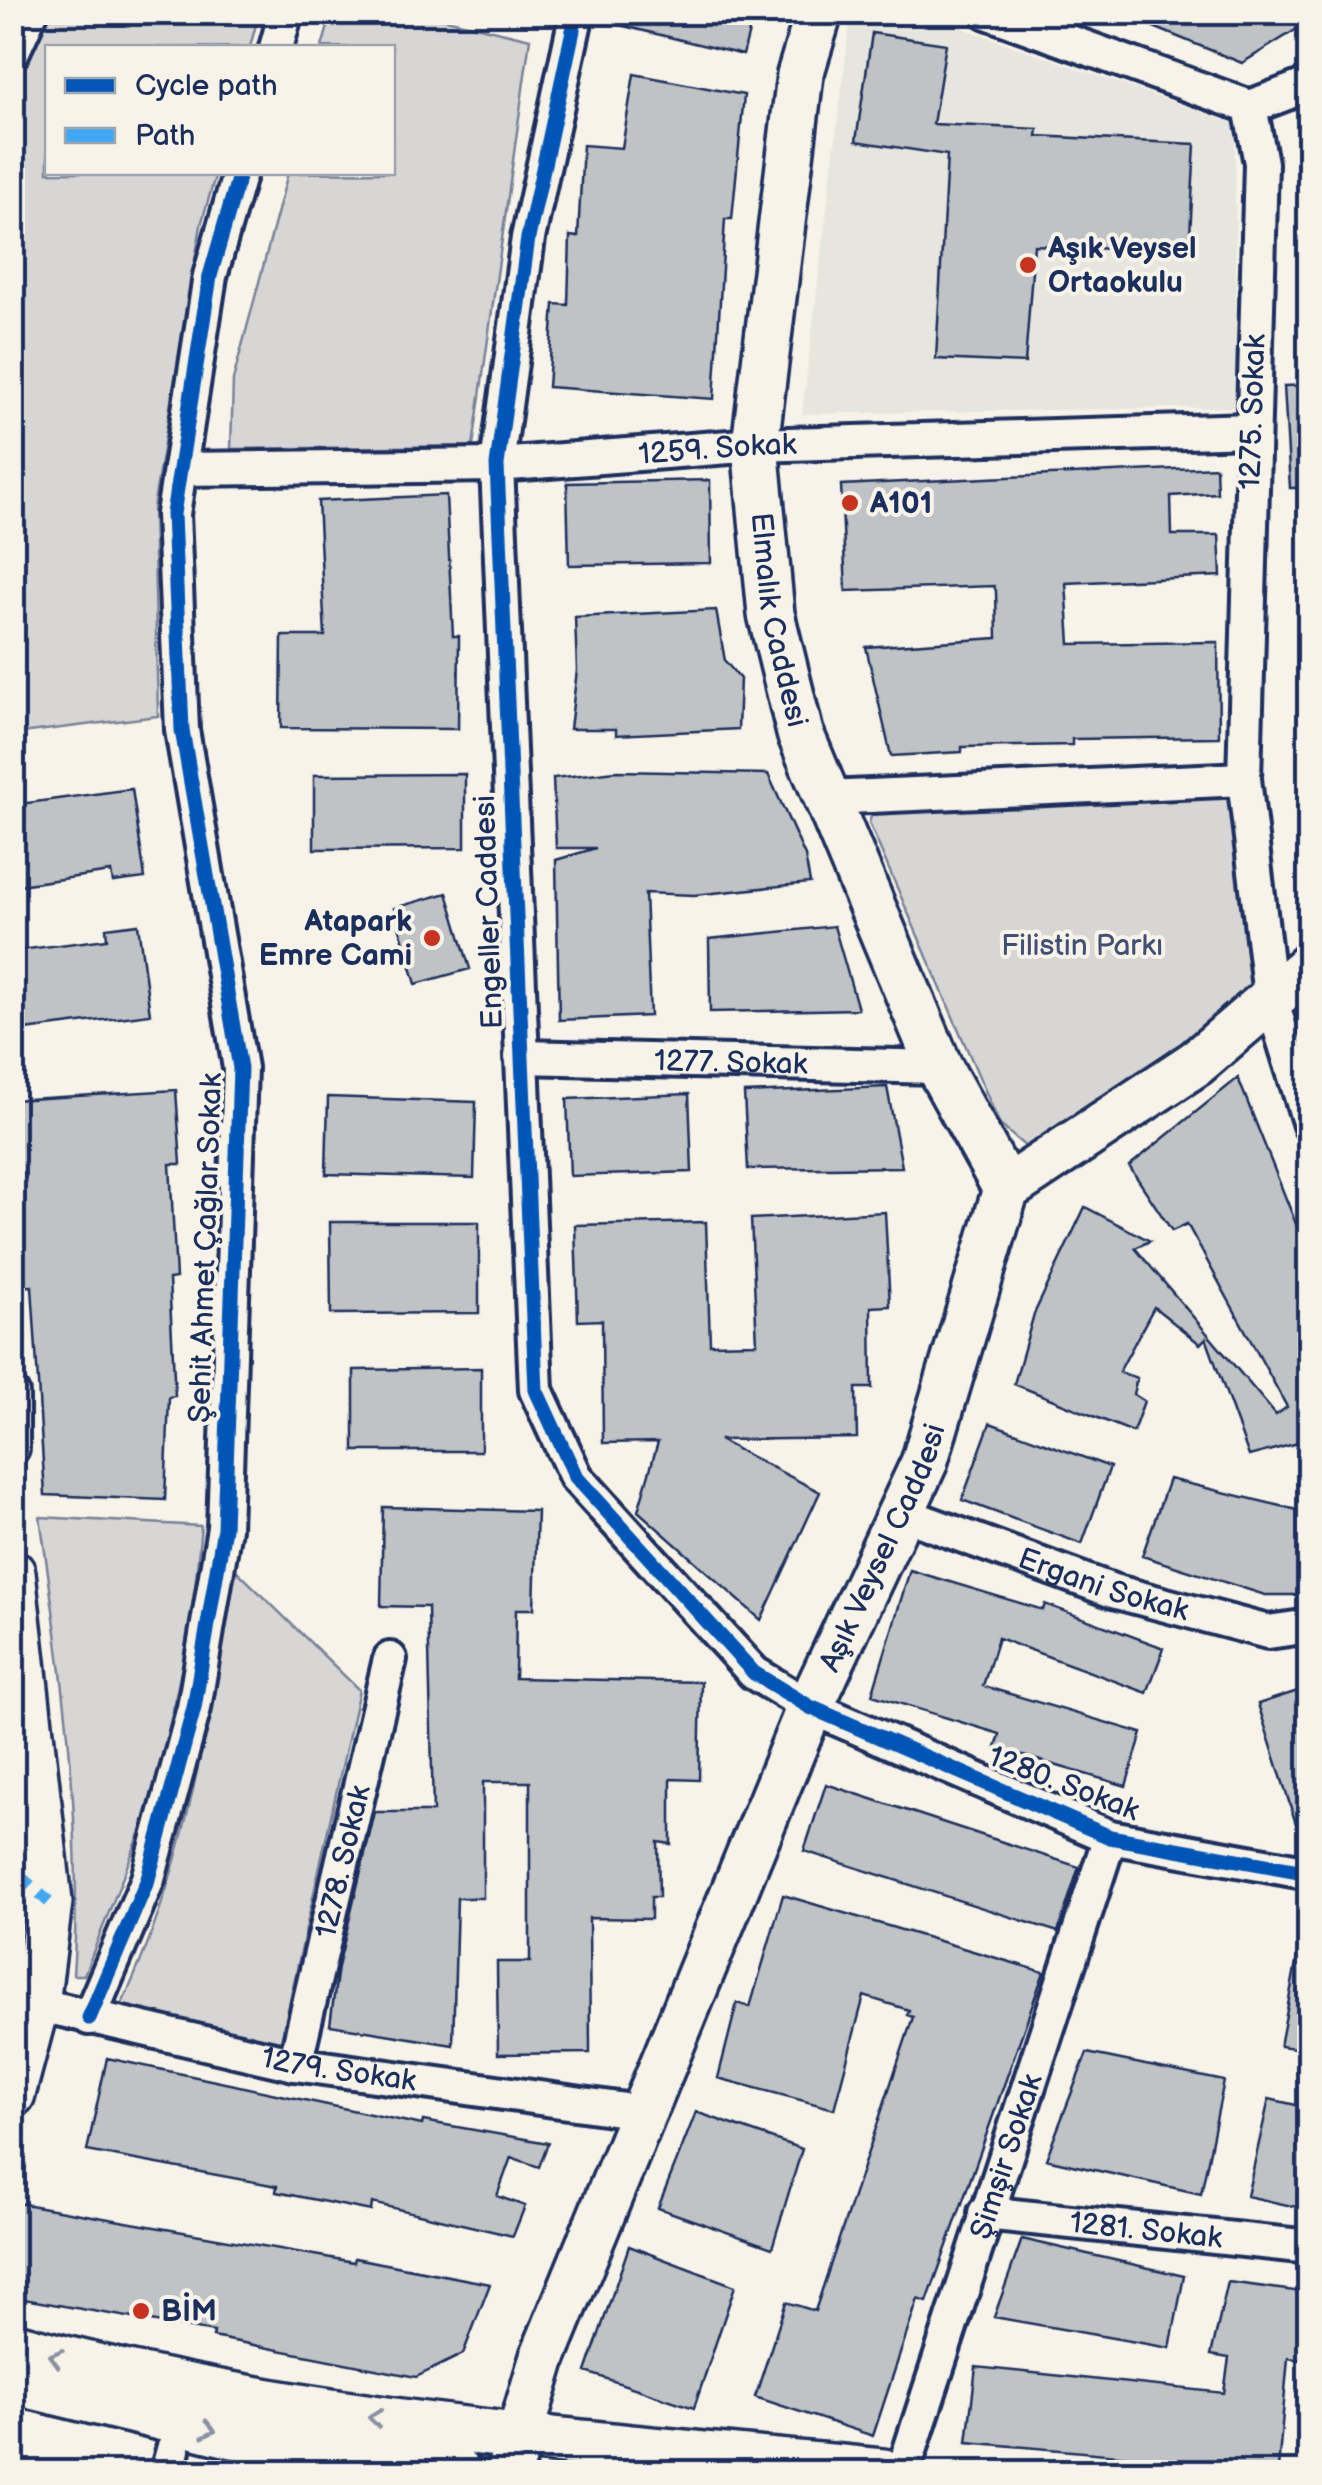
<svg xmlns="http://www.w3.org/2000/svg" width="1322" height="2485" font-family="'Balsamiq Sans',sans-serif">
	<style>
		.built { fill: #e6e5de }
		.green { fill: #d7d6d4; stroke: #798299; stroke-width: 2.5 }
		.building { fill: #c0c3c5; stroke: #1b2f5e; stroke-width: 2.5 }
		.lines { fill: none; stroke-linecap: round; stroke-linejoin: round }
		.street-casing { stroke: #1b2f5e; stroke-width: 40 }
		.secondary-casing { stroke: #1b2f5e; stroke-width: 52 }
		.street { stroke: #f7f3e8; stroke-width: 32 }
		.secondary { stroke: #f7f3e8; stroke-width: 45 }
		.quiet { stroke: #3fa9f5; stroke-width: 12; stroke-dasharray: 25 12; stroke-linecap: butt }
		.cycleway-casing { stroke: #f7f3e8; stroke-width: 21 }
		.cycleway { stroke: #0057b8; stroke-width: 15 }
		.oneway { stroke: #8991a3 }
		.poi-dot { fill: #c8321e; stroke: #f7f3e8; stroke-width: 4 }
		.labels { text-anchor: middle; stroke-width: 8; stroke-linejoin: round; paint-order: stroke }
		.poi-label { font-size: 30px; font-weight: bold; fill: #1b2f5e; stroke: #f7f3e8; text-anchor: start }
		.street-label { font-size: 30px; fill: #1b2f5e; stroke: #f7f3e8 }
		.park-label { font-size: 30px; fill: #415076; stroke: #f7f3e8 }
	</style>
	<rect width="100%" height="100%" fill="#f7f3e8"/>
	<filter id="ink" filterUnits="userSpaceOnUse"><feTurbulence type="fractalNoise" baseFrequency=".01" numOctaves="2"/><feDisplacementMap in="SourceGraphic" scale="20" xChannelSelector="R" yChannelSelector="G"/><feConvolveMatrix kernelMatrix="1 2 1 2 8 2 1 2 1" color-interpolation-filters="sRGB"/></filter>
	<g filter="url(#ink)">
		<path class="built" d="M851,13h69l315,111 1,283 -434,7z"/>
		<path class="green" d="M12,13h247l-9,34 -202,1v124l168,1 -15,52 -48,283 5,208 -145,18z
			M332,13h89l109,26 -57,407 -242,3 2,-69 55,-207 104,-1v-124l-70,-1z
			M1217,792l18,6 21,188 -48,47 -181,115 -27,-23 -131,-302 5,-16z
			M40,1517l161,9 -9,95 -39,180 -69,174h-11c11,-155 -11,-306 -33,-458z
			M233,1567l126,123 -78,351 -160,-35c68,-144 86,-284 112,-439z"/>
		<path class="building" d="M608,12h146l-11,43 -136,-33z
			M1117,12h193v9l-68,42z
			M872,33l74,11 -13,80 105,5 -1,7 158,8 -6,109 -155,-8 -9,118 -89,-4 11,-204 -91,-14z
			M634,74l110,21 -12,124h-7l-11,180 -166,-12 6,-83 14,1 2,-69 8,1 5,-92 39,3z
			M1310,385v103h-20l-6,-102z
			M1216,467l1,26 -46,3 1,39h47l2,41 -155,7 4,61 148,-2 1,95 -147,2v6l-110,2v5l-71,4 -25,-109 131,-9 -1,-47 -2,-5 -148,5 -5,-106z
			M710,480l1,83 -142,2 -2,-82z
			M446,495l7,141h6l-1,93 -177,-1 1,-92h43l-7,-135z
			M716,610l9,51 15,18 -2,50 -122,6v-6h-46l7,-59 -2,-53z
			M616,771l152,3 37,82 5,27 -116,12 -49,-2 5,123 -91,4 -3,-160 40,-12h-40l-3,-70z
			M465,774v74l-151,1v-74z
			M132,789l13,89 -32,4 -2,-10 -99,14v-81z
			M447,893l23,76 -54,15 -22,-76z
			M138,924l12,90 -133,17 -5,-80 95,-12 -1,-11z
			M834,926l24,83 -148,3 -1,-73z
			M1238,1078l72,181v188l-4,-6 -57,15 -43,-118 -6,6 -46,-37 -35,65 18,6 -4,16 11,7 -11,31 -119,-48 20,-70 51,-107 65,34 -15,7 141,167 11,-8 -100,-183 -15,7 -43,-65z
			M887,1087l15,80 -154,2 -4,-76z
			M176,1090l5,74h-11l6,114 -7,1 6,117 -6,1 -4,103 -120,-5 -13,-209 -18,1 -2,-187z
			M689,1094l3,78 -122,4 -3,-77z
			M328,1097l148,5 -2,76 -148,-4z
			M885,1212l5,94 -19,1 1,81h-16l1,50 -138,2 101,52 -59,128 -123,-109 20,-69 -55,1 -1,-123 -24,1 -3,-96 131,-3 4,122 47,-1 -6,-124z
			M330,1222h149v91l-148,1z
			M481,1368v83h-127v-81z
			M990,1423l120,44 -28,77 -120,-44z
			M1169,1479l141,34v82h-45l-123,-39z
			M383,1507l154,4 -3,98h-18l-1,69 186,4 -2,98 -28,-1v65l-13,-2 1,55h-8v22l-62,-1 1,135 -92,1 -1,-92h33v-180h-47v116h-26l-4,147 -123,-20 8,-58 37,-155h58l-5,-205 -47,-1z
			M910,1570l133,40 2,-6 119,44 -17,45 -149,-55 -15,48 159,47 -16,53 -130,-38 4,-14 -128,-39z
			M1310,1687v161l-6,1 -46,-145z
			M826,1784l253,83 -21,65 -254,-81z
			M783,1895l261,77 -117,330 -9,-3 -45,137 -118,-39 31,-95 29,9 98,-294 -6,-2 2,-5 -45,-14 -30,113 -116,-31 19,-75 13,4z
			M1298,1953l12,1v96l-30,-4z
			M1087,2053l137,28 -23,113 -155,-35z
			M107,2058l315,67 1,-4 125,22 -9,24 -28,-10 -14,39 28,10 -12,30 -141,-33 -1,8 -95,-19 1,-6 -190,-35z
			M1269,2099l41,9v102l-63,-14z
			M696,2112l106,37 -30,99 -114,-40z
			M18,2203l336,59 1,-4 135,26 -27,70 -47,23 -203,-40 1,-5 -202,-35v-62z
			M1022,2239l162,37 -14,72 -176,-31z
			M629,2246l106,40 -41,122 -108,-36z
			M1228,2282l82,11v68l-22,-3 -10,111 -311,-27 9,-75 248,26 5,-35 -18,-3z"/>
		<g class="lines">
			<defs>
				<g id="street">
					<path d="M577,12l-49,226 -31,227 39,925 40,87 178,196 56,34 300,130 200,36"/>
					<path d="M987,12l263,95 11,56 -17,616 26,217 40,129"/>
					<path d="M276,48l10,-36"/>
					<path d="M12,53l19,-41"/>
					<path d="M1250,107l60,-23"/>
					<path id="s1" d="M180,469l317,-4 258,-20 497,-15"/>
					<path d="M827,798l417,-19"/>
					<path id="s2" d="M521,1057l418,10"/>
					<path d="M12,1394v54"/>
					<path id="s3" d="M901,1513l212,78 155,41 42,-6"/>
					<path id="s4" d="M36,2004l259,60 352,49"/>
					<path d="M89,2018l59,-139 46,-171 30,-180 16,-460 -58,-338 -9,-216 37,-238 30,-104"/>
					<path id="s5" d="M295,2064l95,-405"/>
					<path id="s6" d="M985,2213l325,34"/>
					<path d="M167,2472l6,-22"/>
					<path id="s7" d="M903,2472l207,-635"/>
				</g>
				<g id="secondary">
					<path id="s8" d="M819,12l-19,63 -45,370 16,169 29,119 139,334 67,122"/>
					<path d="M12,1573l37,329 -13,102 -24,90"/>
					<path d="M12,2345c284,80 579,98 871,127"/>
					<path d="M12,2381l221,54 225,37"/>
					<path id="s9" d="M509,2472l34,-115 267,-650 114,-244 82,-274 190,-126 114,-98"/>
				</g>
			</defs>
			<use href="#street" class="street-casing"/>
			<use href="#secondary" class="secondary-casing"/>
			<use href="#street" class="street"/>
			<use href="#secondary" class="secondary"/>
			<path class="quiet" d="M12,1869l37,33"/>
			<defs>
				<path id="cycleway" d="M577,12l-49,226 -31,227 39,925 40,87 178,196 56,34 300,130 200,36
					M89,2018l59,-139 46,-171 30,-180 16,-460 -58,-338 -9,-216 37,-238 30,-104"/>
			</defs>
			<use href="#cycleway" class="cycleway-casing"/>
			<use href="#cycleway" class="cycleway"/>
		</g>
		<defs><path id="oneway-chevron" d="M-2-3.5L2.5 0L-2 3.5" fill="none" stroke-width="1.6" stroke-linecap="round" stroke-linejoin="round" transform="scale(2.5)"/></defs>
		<g class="oneway">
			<use href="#oneway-chevron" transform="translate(56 2357) rotate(-164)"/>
			<use href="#oneway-chevron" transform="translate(375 2418) rotate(-173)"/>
			<use href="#oneway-chevron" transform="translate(209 2430) rotate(12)"/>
		</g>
	</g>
	<g class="poi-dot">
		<circle cx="1028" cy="265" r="10"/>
		<circle cx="850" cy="503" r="10"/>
		<circle cx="432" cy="938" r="10"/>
		<circle cx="141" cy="2311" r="10"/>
	</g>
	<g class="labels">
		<g class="poi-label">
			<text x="1048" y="258">Aşık Veysel<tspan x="1048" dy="34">Ortaokulu</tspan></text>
			<text x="870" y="513">A101</text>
			<text x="412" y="931" text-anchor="end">Atapark<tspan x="412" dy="34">Emre Cami</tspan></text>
			<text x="161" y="2321">BİM</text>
		</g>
		<g class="street-label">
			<text transform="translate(1252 412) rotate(-88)" y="10">1275. Sokak</text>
			<text dy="10" stroke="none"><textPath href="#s1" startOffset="538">1259. Sokak</textPath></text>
			<text dy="10" stroke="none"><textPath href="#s8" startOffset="615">Elmalık Caddesi</textPath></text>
			<text transform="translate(488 912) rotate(-92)" y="10">Engeller Caddesi</text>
			<text dy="10" stroke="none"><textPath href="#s2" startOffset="210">1277. Sokak</textPath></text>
			<text transform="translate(205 1248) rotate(-88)" y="10">Şehit Ahmet Çağlar Sokak</text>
			<text dy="10" stroke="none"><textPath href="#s9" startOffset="998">Aşık Veysel Caddesi</textPath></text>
			<text dy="10" stroke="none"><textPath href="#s3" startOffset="215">Ergani Sokak</textPath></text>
			<text transform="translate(1064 1783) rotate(21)" y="10">1280. Sokak</text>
			<text dy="10" stroke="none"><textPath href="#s5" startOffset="208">1278. Sokak</textPath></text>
			<text dy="10" stroke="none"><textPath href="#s4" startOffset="310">1279. Sokak</textPath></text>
			<text dy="10" stroke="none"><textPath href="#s7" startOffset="332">Şimşir Sokak</textPath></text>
			<text dy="10" stroke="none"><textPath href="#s6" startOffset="162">1281. Sokak</textPath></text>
		</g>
		<g class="park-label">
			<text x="1082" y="955">Filistin Parkı</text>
		</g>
	</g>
	<rect width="1322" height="2485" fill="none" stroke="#f7f3e8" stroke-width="50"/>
	<rect x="25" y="25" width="1272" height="2435" fill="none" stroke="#1b2f5e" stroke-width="4" filter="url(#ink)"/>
	<rect x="45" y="45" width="350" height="130" fill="#f7f3e8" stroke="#9fa5b1" stroke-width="2.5"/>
	<rect x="65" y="78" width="50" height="15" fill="#0057b8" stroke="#9fa5b1" stroke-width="2.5"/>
	<text x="135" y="95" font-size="30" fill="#1b2f5e">Cycle path</text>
	<rect x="65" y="128" width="50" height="15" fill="#3fa9f5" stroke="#9fa5b1" stroke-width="2.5"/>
	<text x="135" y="145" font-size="30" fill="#1b2f5e">Path</text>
</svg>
